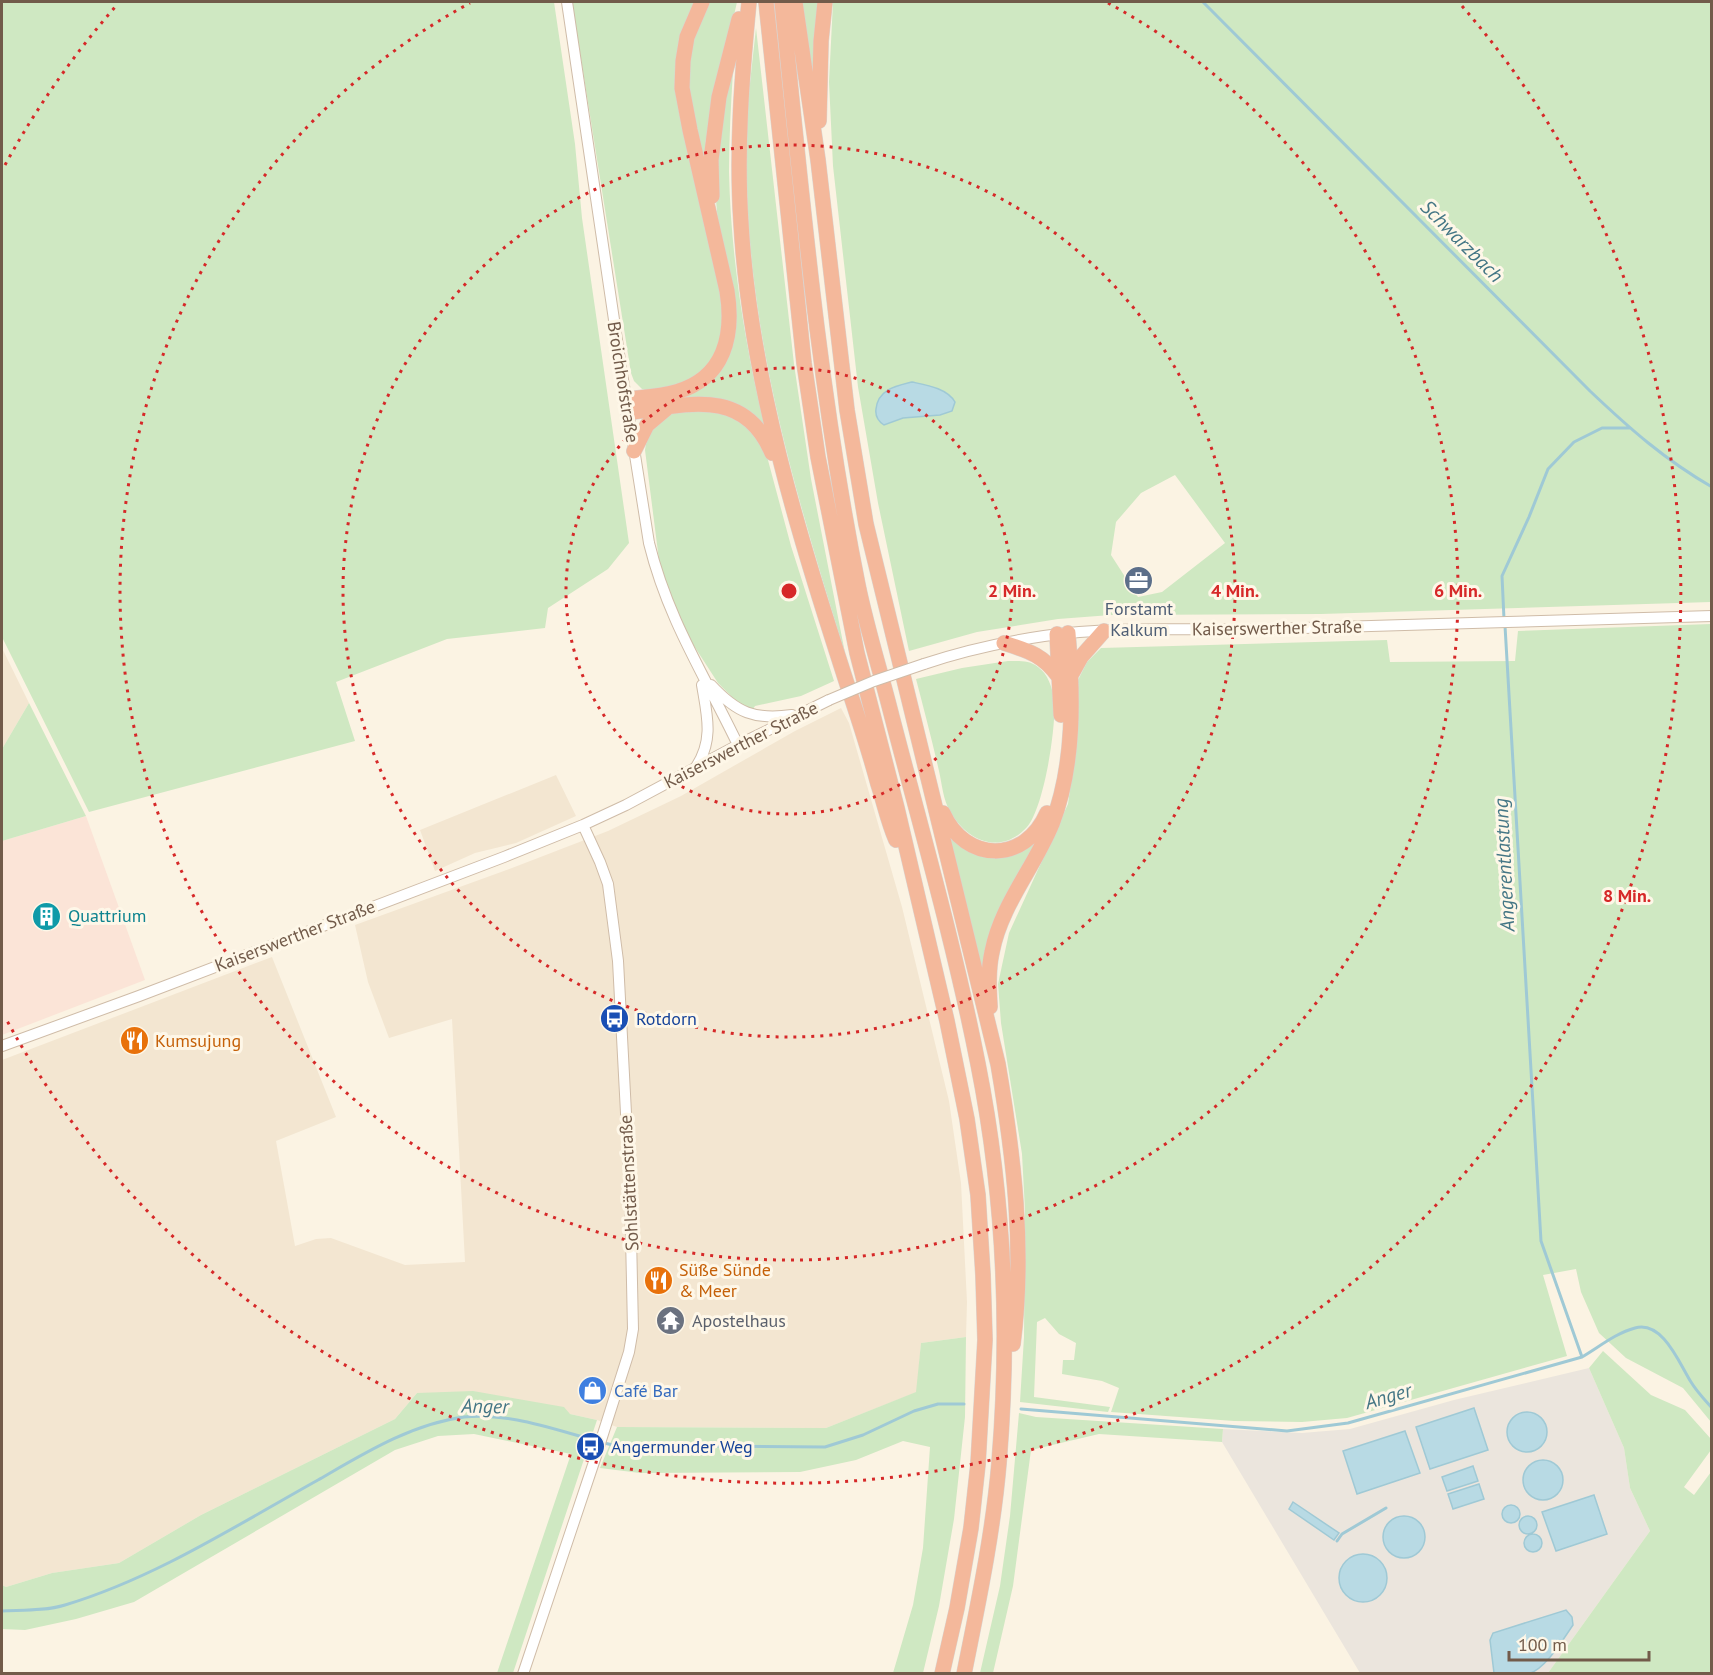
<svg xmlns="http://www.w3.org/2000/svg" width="1713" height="1675" font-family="'PT Sans',sans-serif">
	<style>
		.residential { fill: #f3e6d1 }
		.commercial { fill: #fbe4d7 }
		.industrial { fill: #ebe5dd }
		.green { fill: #cfe8c2; fill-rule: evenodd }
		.water { fill: #b8dae4; stroke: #9fc9d5; stroke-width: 1.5 }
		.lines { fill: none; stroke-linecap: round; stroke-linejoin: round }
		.stream { stroke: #9fc9d5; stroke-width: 3 }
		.secondary-casing { stroke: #cfbca8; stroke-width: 12 }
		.highway-casing { stroke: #dad4d0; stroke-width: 16 }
		.secondary { stroke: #fff; stroke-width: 10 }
		.highway { stroke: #f4b89b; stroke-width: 15 }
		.secondary-bridge-casing { stroke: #cfbca8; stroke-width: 12; stroke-linecap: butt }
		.secondary-bridge { stroke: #fff; stroke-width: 10 }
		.ring { fill: none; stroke: #d62828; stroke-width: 3; stroke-dasharray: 3 6 }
		.labels { text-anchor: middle; stroke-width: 6; stroke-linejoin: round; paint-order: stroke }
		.street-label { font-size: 18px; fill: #725b4a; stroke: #fef7e8 }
		.service-label { font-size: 18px; fill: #4e5e75; stroke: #fef7e8 }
		.culture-label { font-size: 18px; fill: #0d838f; stroke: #fef7e8; text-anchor: start }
		.transit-label { font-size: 18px; fill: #164399; stroke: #fef7e8; text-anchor: start }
		.food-label { font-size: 18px; fill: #c56008; stroke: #fef7e8; text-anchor: start }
		.worship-label { font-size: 18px; fill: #5b616d; stroke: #fef7e8; text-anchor: start }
		.shop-label { font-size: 18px; fill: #366cbe; stroke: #fef7e8; text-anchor: start }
		.water-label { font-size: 20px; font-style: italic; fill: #447685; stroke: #fef7e8 }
		.centre { fill: #d62828; stroke: #fef7e8; stroke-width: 3 }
		.ring-label { font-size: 18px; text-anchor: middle; font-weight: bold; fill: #d62828; stroke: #fef7e8; stroke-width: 6; stroke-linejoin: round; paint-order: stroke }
	</style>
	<rect width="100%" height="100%" fill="#fbf3e3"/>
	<path class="residential" d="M2,648l27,55 -27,46z
		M841,708l8,15 53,184 47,194 12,82 6,119 -1,35 -45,6 -4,49 -91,36 -209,-1 -20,-7 -27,-6 -153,-21 -22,26 -194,96 -82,48 -67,10 -46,14 -4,-2v-525l270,-103 64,160 -60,24 19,105 21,-7 15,-1 74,27 60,-3 -13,-243 -63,19 -21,-56 -13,-57 157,-57 96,-37 73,-35 114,-65z
		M556,775l20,41 -60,27 -41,10 -40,18 -15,-41z"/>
	<path class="commercial" d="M86,816l59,164 -143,55v-194z"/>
	<path class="industrial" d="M1589,1368l35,80 6,40 20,43 -102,142h-188l-138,-231 1,-13 79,4 48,-4 104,-29z"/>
	<path class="green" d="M2,2h552l21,142 7,74 47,325 -21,26 -60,39 -3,20 -98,11 -111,43 19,59 -266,71 -87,-175z
		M572,2h123l-17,55 47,251 -5,39 -17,25 -22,13 -32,5 -7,-1 -8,-8 -3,-8z
		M705,2h32l-32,142v34l-17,-70 3,-69z
		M802,2h16l-6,77z
		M833,2h878v600l-390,12 -210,1 -53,4 -81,13 -68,19 -31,-148 -20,-116 -25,-221 -4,-84zM1175,475l50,68 -63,49 -24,5 -27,-42 5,-33 25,-29z
		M756,28l38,336 17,115 34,174c-47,-151 -93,-303 -98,-462 -1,-16 -2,-33 -1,-50 1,-37 6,-75 10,-113z
		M733,71c-2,33 -4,67 -4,101 2,88 16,174 37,260l-13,-13 -98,-17 74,-48 -15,-178 2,-44z
		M679,410l45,2 25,15 16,22 26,97 43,135 -33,15 -46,10 -2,3 -15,-6 -20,-20 -31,-48 -16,-37 -12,-38 -14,-110c4,-25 13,-30 34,-40z
		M1711,624v798l-28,-34 -57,-30 -27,-25 -18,-41 -5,-23 -33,6 24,81 -220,62 -45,4 -68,-1 -123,-9 8,-24 -17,-7 -40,-7 1,-14h11l2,-17 -17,-9 -14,-16 -8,4 -3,75 76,10 -2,5 -88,-10 4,-65 1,-127 -3,-56 -21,-131 -3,-39 11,-51 59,-129 7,-52 3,-72 9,-18 14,-14 286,-8 3,22 125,-1 3,-30z
		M1008,661c10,0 22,-1 30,6 10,7 14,20 16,32 3,25 -10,109 -27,128 -26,29 -61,14 -77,-16 -7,-11 -8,-27 -11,-40 -7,-31 -15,-61 -23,-92l46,-11z
		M29,703l57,113 -84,25v-92z
		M945,831l21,18 71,-9 -53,136z
		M966,1337l-1,80 -11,102 -15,87 -16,67h-30l20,-68 10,-57 7,-101 -27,-6 -47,19 -56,12 -160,1 -40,-5 17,-41 209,1 90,-36 5,-49z
		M1603,1351l48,44 34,15 26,29v11l-27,37 10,8 17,-23v201h-163l102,-142 -20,-43 -6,-40 -35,-80z
		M473,1391l91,16 6,7 27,6 -84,253h-16l74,-219 -97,-20 -36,2 -43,14 -261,152 -58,17 -51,11 -23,-1v-44l4,2 46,-14 67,-10 82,-48 194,-96 22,-26z
		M1019,1413l17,4 187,12 -1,13 -123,-8 -68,16 -18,136 -20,87h-13l20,-87 10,-70z"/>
	<path class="water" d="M912,382c14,3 35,6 43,20l-3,9 -12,4 -37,3 -19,7c-6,-4 -9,-9 -8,-16 2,-20 20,-23 36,-27z
		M1474,1408l14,42 -58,19 -14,-42z
		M1507 1432a20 20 0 1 1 40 0a20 20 0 1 1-40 0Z
		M1405,1431l15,42 -63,21 -14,-43z
		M1523 1480a20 20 0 1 1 40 0a20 20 0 1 1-40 0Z
		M1473,1466l5,15 -31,10 -5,-14z
		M1479,1484l5,15 -31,10 -5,-15z
		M1594,1495l13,39 -51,17 -14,-39z
		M1293,1502l46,31 -5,7 -45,-31z
		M1502 1514a9 9 0 1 1 18 0a9 9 0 1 1-18 0Z
		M1383 1537a21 21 0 1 1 42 0a21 21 0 1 1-42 0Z
		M1519 1525a9 9 0 1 1 18 0a9 9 0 1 1-18 0Z
		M1524 1543a9 9 0 1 1 18 0a9 9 0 1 1-18 0Z
		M1339 1578a24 24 0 1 1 48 0a24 24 0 1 1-48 0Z
		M1566,1610l6,7 1,8c-9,13 -28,45 -45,49 -10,1 -23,0 -34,-1l-4,-33 3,-7z"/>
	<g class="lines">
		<path class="stream" d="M1203,2l387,389c39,37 75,69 122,96
			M1504,619l-2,-43 27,-59 19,-48 26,-27 28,-14h27
			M1505,626l36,615 41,116
			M1021,1409l266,22 61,-8 234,-66c17,-10 34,-24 53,-29 28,-8 45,37 56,54 6,10 14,18 21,26
			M604,1443l9,2 212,2 38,-12 51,-24 24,-7h26
			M1337,1541l5,-7 44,-26
			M2,1611c20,-1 44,0 63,-6 90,-27 172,-80 253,-125 45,-26 93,-56 146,-63 44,-5 91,13 134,24"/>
		<defs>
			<path id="secondary" d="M567,2l54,365 28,176c19,77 56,133 89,202
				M924,664c39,-13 79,-22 120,-28 73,-11 149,-5 222,-7 149,-4 297,-9 446,-13
				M711,685c26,28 43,35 81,30
				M696,767c18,-27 11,-52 6,-82
				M2,1046l137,-50 365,-139 79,-32 43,-20 112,-60 91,-45
				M523,1674l73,-218 33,-104 4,-23 -3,-140 -12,-228 -10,-77 -8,-22 -17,-37"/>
			<path id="highway" d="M749,2c-7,73 -13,146 -8,221 9,157 58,312 106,461 11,33 22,66 31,100 6,18 10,38 18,56
				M766,2l38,361 14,94 39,196 40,155 50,213 20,98 11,76 5,80 2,65 -7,124 -7,64 -14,80 -15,66
				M782,2c20,195 37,390 76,583 9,44 23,88 34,132 30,115 63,230 86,347 26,131 32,267 21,399 -6,71 -21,141 -35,211
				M795,2l23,158 29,250 19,114 132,540c16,93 27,186 15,280
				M819,121l2,-80 4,-39
				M712,196l-1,-36 8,-63 20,-78
				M625,399c17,-2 35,-2 51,-7 49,-14 58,-57 51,-101l-37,-161 -8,-42 1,-27 4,-24 15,-35
				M628,413c57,-8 116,-27 144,40
				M634,451l13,-26 19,-16
				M1057,634l4,81
				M1004,643c25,8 39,12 55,34
				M1071,675l10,-18 23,-26
				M943,813c22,50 82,51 104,0
				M990,1007c-1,-18 -2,-37 2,-55 9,-47 42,-84 60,-128 23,-60 21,-128 16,-191"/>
		</defs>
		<use href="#secondary" class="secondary-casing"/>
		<use href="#highway" class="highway-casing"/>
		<use href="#secondary" class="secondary"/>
		<use href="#highway" class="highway"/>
		<defs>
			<path id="secondary-bridge" d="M829,700l45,-19 50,-17"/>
		</defs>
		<use href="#secondary-bridge" class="secondary-bridge-casing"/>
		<use href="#secondary-bridge" class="secondary-bridge"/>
	</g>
	<g class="ring">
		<circle cx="789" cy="591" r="223"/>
		<circle cx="789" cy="591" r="446"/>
		<path d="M1108 3A669 669 0 1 1 470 3"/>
		<path d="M5 165A892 892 0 0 1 116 6M1462 6A892 892 0 1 1 5 1017"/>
	</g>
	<defs>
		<symbol id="office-disc" viewBox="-11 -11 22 22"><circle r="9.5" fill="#5c6f8a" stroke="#fef7e8"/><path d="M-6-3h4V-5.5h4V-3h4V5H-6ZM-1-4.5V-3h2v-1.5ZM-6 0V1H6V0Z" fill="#fff"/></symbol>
		<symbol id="building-disc" viewBox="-11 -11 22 22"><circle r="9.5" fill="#0f9aa8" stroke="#fef7e8"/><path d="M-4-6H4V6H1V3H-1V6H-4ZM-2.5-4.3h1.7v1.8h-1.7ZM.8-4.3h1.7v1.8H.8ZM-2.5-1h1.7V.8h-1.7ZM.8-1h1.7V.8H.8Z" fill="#fff"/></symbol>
		<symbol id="bus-disc" viewBox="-11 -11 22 22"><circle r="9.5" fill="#1a4fb4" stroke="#fef7e8"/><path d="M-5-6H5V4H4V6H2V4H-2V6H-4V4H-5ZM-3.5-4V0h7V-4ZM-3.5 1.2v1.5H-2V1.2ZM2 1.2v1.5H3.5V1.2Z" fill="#fff"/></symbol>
		<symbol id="restaurant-disc" viewBox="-11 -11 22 22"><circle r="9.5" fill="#e8710a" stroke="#fef7e8"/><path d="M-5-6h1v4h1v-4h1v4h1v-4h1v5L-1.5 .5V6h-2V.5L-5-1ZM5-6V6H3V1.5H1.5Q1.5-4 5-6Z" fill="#fff"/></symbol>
		<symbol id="temple-disc" viewBox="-11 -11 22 22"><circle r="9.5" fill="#6b7280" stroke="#fef7e8"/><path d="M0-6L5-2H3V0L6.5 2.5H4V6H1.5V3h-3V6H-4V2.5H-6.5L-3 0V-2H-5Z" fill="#fff"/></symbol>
		<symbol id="shop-disc" viewBox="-11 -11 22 22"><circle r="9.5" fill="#3f7fe0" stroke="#fef7e8"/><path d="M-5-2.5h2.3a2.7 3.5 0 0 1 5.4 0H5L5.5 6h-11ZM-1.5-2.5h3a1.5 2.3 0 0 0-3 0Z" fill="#fff"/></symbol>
	</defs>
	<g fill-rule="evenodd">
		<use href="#office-disc" x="1122" y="564" width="33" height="33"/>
		<use href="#building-disc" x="30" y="900" width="33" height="33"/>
		<use href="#bus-disc" x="598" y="1002" width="33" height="33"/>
		<use href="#restaurant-disc" x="118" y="1024" width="33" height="33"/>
		<use href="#restaurant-disc" x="642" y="1264" width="33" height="33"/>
		<use href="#temple-disc" x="654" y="1304" width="33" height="33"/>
		<use href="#shop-disc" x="576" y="1374" width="33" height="33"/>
		<use href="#bus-disc" x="574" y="1430" width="33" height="33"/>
	</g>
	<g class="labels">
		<g class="street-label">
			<text transform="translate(623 382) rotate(81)" y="6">Broichhofstraße</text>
			<text transform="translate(1277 628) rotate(-1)" y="6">Kaiserswerther Straße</text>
			<text transform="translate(741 745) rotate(-27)" y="6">Kaiserswerther Straße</text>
			<text transform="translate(295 936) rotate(-21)" y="6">Kaiserswerther Straße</text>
			<text transform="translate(629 1183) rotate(-93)" y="6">Sohlstättenstraße</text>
		</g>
		<g class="service-label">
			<text x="1139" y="615">Forstamt<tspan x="1139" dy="21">Kalkum</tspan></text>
		</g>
		<g class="culture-label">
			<text x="68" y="922">Quattrium</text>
		</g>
		<g class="transit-label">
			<text x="636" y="1025">Rotdorn</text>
			<text x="611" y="1453">Angermunder Weg</text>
		</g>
		<g class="food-label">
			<text x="155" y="1047">Kumsujung</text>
			<text x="679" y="1276">Süße Sünde<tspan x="679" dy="21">&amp; Meer</tspan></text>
		</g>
		<g class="worship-label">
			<text x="692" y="1327">Apostelhaus</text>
		</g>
		<g class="shop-label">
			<text x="614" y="1397">Café Bar</text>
		</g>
		<g class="water-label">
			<text transform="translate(1462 241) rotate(45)" y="7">Schwarzbach</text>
			<text transform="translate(1504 865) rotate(-93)" y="7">Angerentlastung</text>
			<text transform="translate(1388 1396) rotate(-16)" y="7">Anger</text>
			<text transform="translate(485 1406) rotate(1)" y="7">Anger</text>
		</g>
	</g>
	<circle cx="789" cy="591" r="9" class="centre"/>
	<g class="ring-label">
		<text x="1012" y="597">2 Min.</text>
		<text x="1235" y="597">4 Min.</text>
		<text x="1458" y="597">6 Min.</text>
		<text x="1627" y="902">8 Min.</text>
	</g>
	<rect width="1713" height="1675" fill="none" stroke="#725b4a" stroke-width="6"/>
	<path d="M1509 1651v9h140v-9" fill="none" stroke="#725b4a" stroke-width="3"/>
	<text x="1518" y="1651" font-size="18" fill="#725b4a" stroke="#fef7e8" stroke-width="4.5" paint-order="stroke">100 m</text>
</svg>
